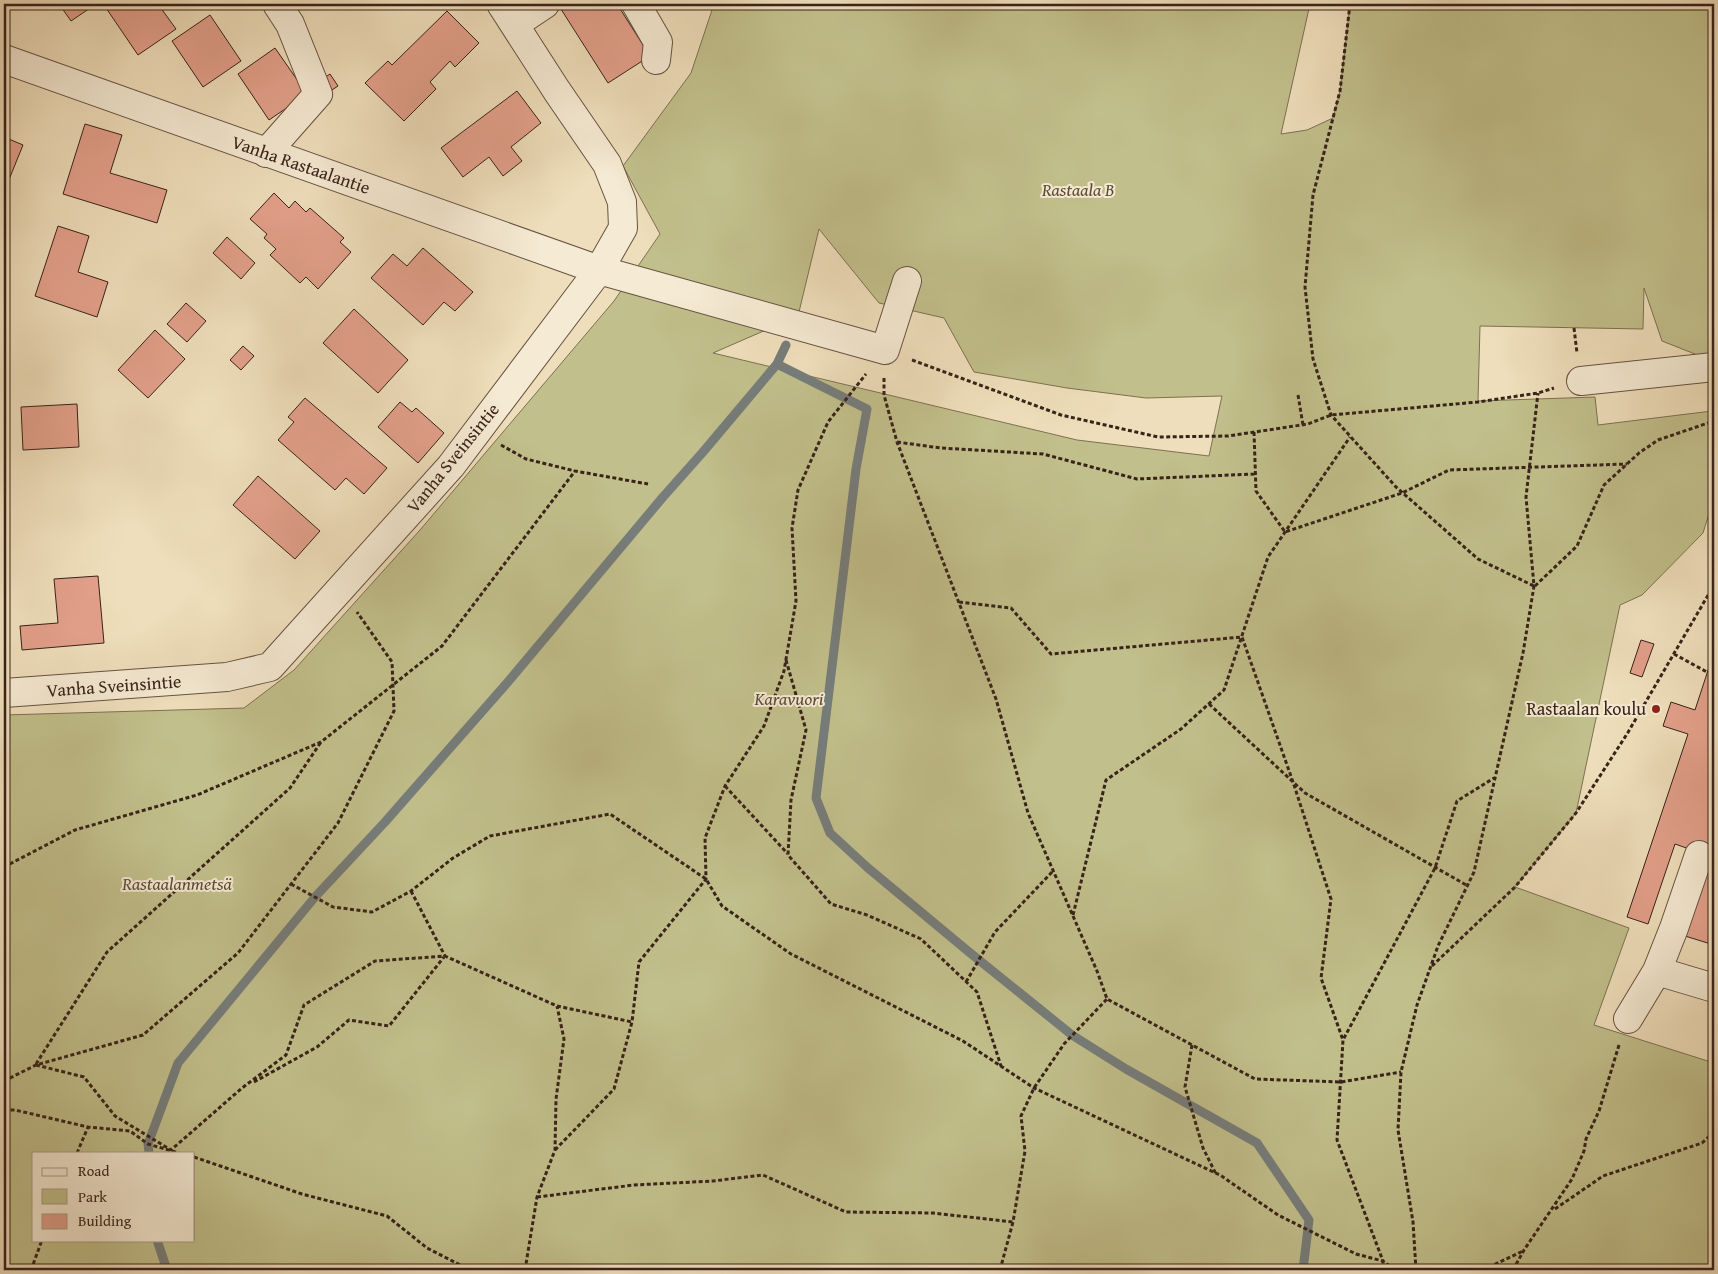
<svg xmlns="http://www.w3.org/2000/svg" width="1718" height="1274" font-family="'Gentium Book Plus',serif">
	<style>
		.green { fill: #c1bf8b; stroke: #7c7152; fill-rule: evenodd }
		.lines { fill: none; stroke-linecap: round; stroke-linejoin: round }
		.stream { stroke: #767d7b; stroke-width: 9 }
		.building { fill: #e3a08b; stroke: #382319 }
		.minor-casing { stroke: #665242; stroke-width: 30 }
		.path { stroke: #382319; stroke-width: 3; stroke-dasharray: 4 2.5; stroke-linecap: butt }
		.minor { stroke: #f5ead3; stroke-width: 28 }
		.poi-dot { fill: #8f2418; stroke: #f5ead3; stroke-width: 2 }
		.labels { text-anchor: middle; stroke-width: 4; stroke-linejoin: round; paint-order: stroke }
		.street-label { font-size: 18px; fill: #382319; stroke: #f5ead3 }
		.park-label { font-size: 18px; font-style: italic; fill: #5a4a36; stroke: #f5ead3 }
		.poi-label { font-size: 18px; fill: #382319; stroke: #f5ead3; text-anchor: end }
	</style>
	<rect width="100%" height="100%" fill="#efdebb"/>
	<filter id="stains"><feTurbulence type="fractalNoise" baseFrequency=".004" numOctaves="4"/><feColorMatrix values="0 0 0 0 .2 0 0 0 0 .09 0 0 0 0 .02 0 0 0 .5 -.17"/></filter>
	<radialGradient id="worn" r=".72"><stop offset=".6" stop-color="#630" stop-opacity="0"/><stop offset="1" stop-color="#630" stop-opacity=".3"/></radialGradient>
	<path class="green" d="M714,4h596l-29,130 26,-4 26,-12 7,-27 10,-87h364v305l-2,3 2,13v31l-9,2 -43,-17 -18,-53 -1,41 -163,-3 -2,75 117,-4 3,28 114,-14 -3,-28 5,-1v116l-11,35 -61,62 -22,10 -44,208 -61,74 114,41 -35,97 120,38v207h-1710v-555l240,-7 50,-38 126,-140 194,-229 46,-67 -37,-68 68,-93zM819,229l60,74 65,15 30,54 93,16 79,10 76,-2 -13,60 -132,-16 -364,-87 85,-37zM34,1153h160v87h-160z"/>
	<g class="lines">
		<path class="stream" d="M777,364l90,45 -11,60 -40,329 14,35 38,35 101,84 103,83 54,34 131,74 52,77 -6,50
			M149,1153l-1,-9 30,-81 137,-166 70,-75 122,-139 156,-186 40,-45 74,-88 9,-19
			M157,1240l10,30"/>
	</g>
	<path class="building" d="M59,4h37l-25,17z
		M112,4h46l18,25 -38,26 -32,-47z
		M562,4h55l33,52 -42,27 -49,-77z
		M447,11l32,32 -24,24 -5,-6 -20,21 6,7 -32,32 -39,-38 23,-22 4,4z
		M210,15l31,46 -38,26 -31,-46z
		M275,48l32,46 -38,26 -31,-46z
		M330,74l8,12 -6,4 -8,-12z
		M517,91l24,32 -30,24 11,14 -19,15 -14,-19 -26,20 -22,-29z
		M85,124l37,11 -12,38 57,17 -10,33 -94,-29z
		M4,137l19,8 -15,37 -4,-2z
		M274,193l15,15 6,-7 11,11 4,-4 34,30 -4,4 11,10 -33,37 -12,-12 -6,6 -30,-28 6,-6 -12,-11 3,-4 -17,-15z
		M58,226l31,10 -11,36 30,10 -11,35 -62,-21z
		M227,237l28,26 -14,16 -28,-26z
		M423,248l50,44 -18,19 -11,-9 -21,23 -52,-47 22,-24 14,12z
		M186,303l20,18 -19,21 -20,-18z
		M354,309l54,51 -30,33 -55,-50z
		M155,330l30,29 -37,39 -30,-28z
		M243,346l11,10 -13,14 -11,-10z
		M305,398l82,70 -23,26 -18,-16 -11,12 -57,-50 16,-18 -6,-5z
		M400,402l12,10 4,-4 28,25 -26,30 -40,-36z
		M77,404l2,43 -56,3 -2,-43z
		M258,476l62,55 -25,28 -62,-54z
		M98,576l6,67 -82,7 -2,-24 38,-3 -4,-44z
		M1641,640l13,4 -12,33 -12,-4z
		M1714,652v293l-29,-9 27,-79 -37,-13 -27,80 -21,-7 61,-183 -25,-8 8,-24 24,8z"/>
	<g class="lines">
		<defs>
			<path id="minor" d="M636,4l22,38 -2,18
				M515,24l30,-20
				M4,59l595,211 286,80 22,-69
				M266,153l52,-59 -28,-70 -13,-20
				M1581,381l133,-14
				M4,693l223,-16 43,-10 181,-201 148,-196 24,-42 -1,-26 -15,-38 -50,-73 -56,-87
				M1699,855l-25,73 -17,43 57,17
				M1628,1019l29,-48"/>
		</defs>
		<use href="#minor" class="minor-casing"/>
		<path class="path" d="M1350,4l-10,87 -27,104 -8,92 8,72 18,56 65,72 82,72 56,27
			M1574,328l3,25
			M912,360l149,55 97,22 70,-1 80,-12 23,-9 147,-13 60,-9 16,-5
			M884,378v17l13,47 99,257 32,114 69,158 10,28 148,80 86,3 60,-10
			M1298,395l5,30
			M1254,432l2,59 29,41 117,-39 47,-23 178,-6
			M897,442l44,6 102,6 94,25 118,-5
			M501,445l25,14 49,12
			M1535,586l42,-40 27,-61 35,-32 19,-13 56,-19
			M959,602l52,6 40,46 191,-17 51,145 38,117 -10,79 22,62
			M1674,654l33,18
			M786,660l20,70 -15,70 -3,55 43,49 36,11 54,24 56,53 24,74
			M1209,704l96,89 163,93
			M725,786l63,68
			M4,867l71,-37 122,-35 124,-53 121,-96 133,-175 73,13
			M291,884l42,23 39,5 39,-21 42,-33 37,-22 120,-22 96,65 16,27 69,48 172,87 71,47 186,87 58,40 78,39 27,7 12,9
			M411,891l34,65
			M1073,915l33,-135 75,-51 43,-39 44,-133 82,-120
			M1432,966l83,-79 61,-74 51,-79 87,-149
			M966,982l29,-50 58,-61
			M1192,1045l-7,42 18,61 13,26
			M36,1064l71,-112 183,-164 31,-46
			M36,1065l48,12 31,39 56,34 71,-62 44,-33 18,-50 71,-44 70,-5 112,50 75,16
			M4,1081l32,-16 107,-30 95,-82 100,-130 56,-112 -2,-49 -35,-50
			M254,1082l63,-35 32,-27 40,6 55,-69
			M4,1110h11l73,17 42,4 18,13 31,9
			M555,1150l59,-61 18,-67 7,-60 67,-83 -1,-41 20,-52 39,-60 20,-55 12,-70 -4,-73 6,-38 30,-68 38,-48
			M77,1153l11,-26
			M194,1157l108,37 85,22 40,32 43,22
			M537,1197l97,-12 79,-4 50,-6 83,37 87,1 80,9
			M1555,1209l48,-33 99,-33 12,-11
			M31,1270l11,-30
			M525,1270l12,-73 18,-47 1,-51 8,-60 -7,-33
			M1000,1270l13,-48 12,-71 -4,-35 13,-28 30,-44 43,-45
			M1383,1270v-9l-46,-121 6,-100 92,-172 22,-67 37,-23
			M1416,1270l-3,-48 -15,-92 3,-58 16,-67 21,-59 36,-74 49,-219 11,-67 -8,-89 12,-104
			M1483,1270l40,-19
			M1513,1270l11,-20 48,-71 12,-28 2,-12 13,-28 20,-66"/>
		<use href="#minor" class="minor"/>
	</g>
	<circle class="poi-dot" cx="1656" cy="709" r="5"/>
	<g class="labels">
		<g class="street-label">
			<text transform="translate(301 165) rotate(19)" y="6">Vanha Rastaalantie</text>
			<text transform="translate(453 458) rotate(-51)" y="6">Vanha Sveinsintie</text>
			<text transform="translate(114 686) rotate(-4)" y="6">Vanha Sveinsintie</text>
		</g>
		<g class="park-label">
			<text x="1078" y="196">Rastaala B</text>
			<text x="789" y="705">Karavuori</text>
			<text x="177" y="890">Rastaalanmetsä</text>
		</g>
		<g class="poi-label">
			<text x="1646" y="715">Rastaalan koulu</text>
		</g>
	</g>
	<rect width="1718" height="1274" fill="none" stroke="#efdebb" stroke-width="20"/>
	<rect x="5" y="5" width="1708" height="1264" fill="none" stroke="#382319" stroke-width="2.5"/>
	<rect x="10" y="10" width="1698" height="1254" fill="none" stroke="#382319"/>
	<rect x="32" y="1152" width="162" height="90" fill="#f5ead3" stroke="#a99a89"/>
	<rect x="42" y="1168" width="25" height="8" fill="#f5ead3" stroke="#a99a89"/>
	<text x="78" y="1176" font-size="15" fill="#382319">Road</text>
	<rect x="42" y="1189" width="25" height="15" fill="#c1bf8b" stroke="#a99a89"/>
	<text x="78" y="1202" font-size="15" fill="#382319">Park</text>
	<rect x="42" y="1214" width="25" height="15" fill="#e3a08b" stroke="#a99a89"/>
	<text x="78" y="1226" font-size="15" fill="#382319">Building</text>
	<rect width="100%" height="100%" filter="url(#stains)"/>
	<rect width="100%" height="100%" fill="url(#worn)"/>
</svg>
